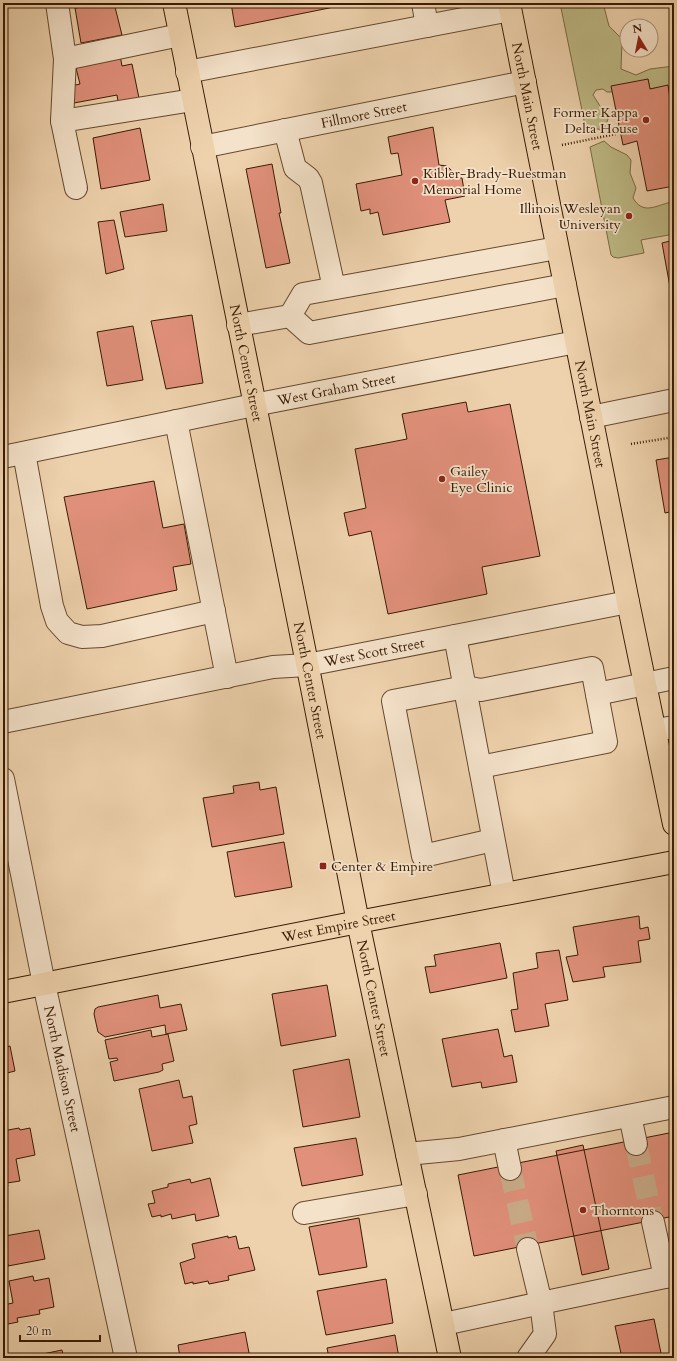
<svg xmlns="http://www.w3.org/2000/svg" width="677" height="1361" font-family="Cardo,serif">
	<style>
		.green { fill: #beba86; stroke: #7b6a44 }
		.building { fill: #e1907b; stroke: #381b03 }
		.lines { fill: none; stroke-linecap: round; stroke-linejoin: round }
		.minor-tunnel { stroke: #caad8b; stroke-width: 22; stroke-dasharray: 22 11; stroke-linecap: butt }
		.minor-casing { stroke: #66492e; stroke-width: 24 }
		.major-casing { stroke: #381b03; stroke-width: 24 }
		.path { stroke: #381b03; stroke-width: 2.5; stroke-dasharray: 1 2; stroke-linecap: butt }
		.minor { stroke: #f4e2ca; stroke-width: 22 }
		.major { stroke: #eed2ad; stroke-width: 22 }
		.poi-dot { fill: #8f2418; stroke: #f4e2ca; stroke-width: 1.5 }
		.labels { text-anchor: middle; stroke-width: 3.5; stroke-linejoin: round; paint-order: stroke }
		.street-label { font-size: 14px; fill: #381b03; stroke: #f4e2ca }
		.poi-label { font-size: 14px; fill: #381b03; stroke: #f4e2ca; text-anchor: start }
	</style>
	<rect width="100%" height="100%" fill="#eed2ad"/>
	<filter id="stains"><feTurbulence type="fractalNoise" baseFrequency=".005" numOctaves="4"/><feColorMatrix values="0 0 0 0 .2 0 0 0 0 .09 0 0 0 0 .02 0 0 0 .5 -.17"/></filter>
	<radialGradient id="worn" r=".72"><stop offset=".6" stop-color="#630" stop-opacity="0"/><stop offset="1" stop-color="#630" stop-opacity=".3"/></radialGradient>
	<path class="green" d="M560,3h43l6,23 13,13 -1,30 15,6 14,-6 24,-3v33h-4l-2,-13 -18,3 -2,-10 -36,13h-5l-4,-3 -7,1 -3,5 7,11 6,6 2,7 -4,11 -7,-1 -11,1z
		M604,141l7,6 16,8 4,5 -1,13 6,15 -3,10c10,17 22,8 38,4l3,1v31l-33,6 3,13 -26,5 -5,-1 -2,-2 -21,-108z"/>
	<path class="building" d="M74,3h31l-30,5z
		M105,3h9l8,32 -41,8 -6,-35z
		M231,3h123l-119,24z
		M120,55l2,11 10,-2 8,39 -21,4 -2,-12 -43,8 -3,-17 9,-2 -5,-20z
		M648,79l2,10 18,-4 2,14h4v87l-27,5 -10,-50 -14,4 -12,-59z
		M433,127l6,38 8,1 6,6 -1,7 10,-1 3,18 -20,4 5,22 -67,13 -5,-23 -8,2v-5l-9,2 -5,-27 46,-9 -4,-22 -7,1 -3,-17z
		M140,128l10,52 -49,9 -8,-51z
		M272,164l9,49h-2l11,50 -24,5 -20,-99z
		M163,204l4,27 -42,6 -5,-25z
		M114,220l10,49 -18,5 -8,-52z
		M674,240v57l-2,1 -10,-55z
		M192,315l11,68 -37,6 -15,-68z
		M133,326l10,54 -36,6 -10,-54z
		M466,402l2,10 42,-8 30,152 -58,11 5,27 -99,20 -17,-83 -22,5 -5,-23 22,-5 -11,-59 52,-10 -5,-25z
		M674,457v54l-9,2 -9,-53z
		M154,481l9,47 21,-4 7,40 -18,3 4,23 -90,19 -23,-112z
		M259,782l1,8 16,-3 8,47 -72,13 -9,-49 31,-5 -1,-7z
		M284,842l8,45 -57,10 -8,-45z
		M639,916l1,13 8,-2 2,12 -12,2 3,21 -38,5 2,10 -32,5 -7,-25 12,-2 -5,-28z
		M500,943l7,35 -77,15 -5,-26 11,-1 -2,-11z
		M559,950l9,50 -23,4 4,22 -34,6 -4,-22 7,-1 -5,-36 25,-5 -2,-15z
		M327,985l9,51 -55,10 -9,-52z
		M158,995l2,13 21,-4 6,26 -21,4 -1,-9 -60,12 -7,-5 -4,-18 1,-5 3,-2z
		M498,1029l6,28 8,-2 5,27 -35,6 -1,-6 -29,5 -10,-48z
		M151,1030l1,7 16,-3 6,27 -12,3 1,6 -4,2 -45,9 -4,-19 8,-2 -1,-2 -8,1 -4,-19z
		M10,1046l5,25 -12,3v-26z
		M349,1059l11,58 -57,10 -10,-57z
		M179,1080l4,18 9,-2 5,28 -8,2 4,17 -41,8 -13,-62z
		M19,1128l1,2 10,-2 5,27 -19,4 4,22 -13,2 1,3 -5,2v-57z
		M674,1132v84l-200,40 -16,-81z
		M356,1138l7,37 -61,11 -8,-38z
		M583,1145l26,124 -27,6 -26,-124z
		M210,1178l9,38 -23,5 -1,-7 -23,5 -1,-5 -10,3v-2l-9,2 -4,-13 7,-1 -3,-12 16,-4v-3l22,-5 1,4z
		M359,1218l8,49 -48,8 -10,-48z
		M39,1230l6,29 -37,7v-2l-5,1v-34h1l1,5z
		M228,1236v2l8,-2 3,13 10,-2 6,23 -27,6 1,4 -20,4 -1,-3 -15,3v-2l-8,2 -5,-21 15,-5 -3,-14z
		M33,1276l1,5 15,-3 5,29 -15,3 1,4 -23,4 1,4 -15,3v-20l10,-2 -4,-22z
		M386,1279l7,44 -67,12 -9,-44z
		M654,1319l8,39h-40l-7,-32z
		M245,1332l5,26h-70l-2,-13z
		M395,1335l4,23h-70l-2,-10z
		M62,1350l2,8h-35l-1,-1z"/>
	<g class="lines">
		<path class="minor-tunnel" d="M636,1144l17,78
			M510,1169l18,80"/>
		<defs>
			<g id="minor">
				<path d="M57,3l8,56 -3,62"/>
				<path d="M423,3l4,23"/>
				<path d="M65,59l115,-24"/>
				<path d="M187,72l323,-62"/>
				<path d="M285,130l10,38 13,10 3,5 23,105"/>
				<path id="s1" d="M202,147l323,-65"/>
				<path d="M76,188l-14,-67 131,-21"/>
				<path d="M290,316l19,17 256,-48"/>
				<path d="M238,325l52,-9 13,-22 254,-46"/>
				<path d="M591,417l83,-17"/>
				<path d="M176,421l51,256"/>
				<path d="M24,453l28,153 5,15 11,12 14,4 20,-1 112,-25"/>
				<path id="s2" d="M3,457l251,-52 322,-63"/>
				<path d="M455,636l49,258"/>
				<path d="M597,694l77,-16"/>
				<path id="s3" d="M3,722l270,-55 34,-2 321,-63"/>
				<path d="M655,730l19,-3"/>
				<path d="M480,767l126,-25 -14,-74 -111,22 -16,-3 -72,14 30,155 70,-16"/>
				<path id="s4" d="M3,779l41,205 82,374"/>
				<path d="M630,1116l6,28"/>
				<path d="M504,1140l6,29"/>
				<path d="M407,1154l52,-5 215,-42"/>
				<path d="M304,1213l112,-19"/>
				<path d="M653,1222l12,55 9,-2"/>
				<path d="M444,1324l97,-21 -13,-54"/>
				<path d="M528,1358l17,-24 -4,-31 124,-26"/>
			</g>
			<g id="major">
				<path id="s5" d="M174,3l138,685 46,234 92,436"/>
				<path id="s6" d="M509,3l119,599 46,222"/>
				<path id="s7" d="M3,992l355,-70 316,-60"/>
			</g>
		</defs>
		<use href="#minor" class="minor-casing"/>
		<use href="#major" class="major-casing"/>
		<path class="path" d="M562,145l54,-11
			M631,444l43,-7"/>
		<use href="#minor" class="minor"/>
		<use href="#major" class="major"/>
	</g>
	<g class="poi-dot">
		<circle cx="646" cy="120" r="4"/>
		<circle cx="415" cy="181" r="4"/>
		<circle cx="629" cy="216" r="4"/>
		<circle cx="442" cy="479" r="4"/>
		<rect x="319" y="862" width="8" height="8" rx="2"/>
		<circle cx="583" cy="1210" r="4"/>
	</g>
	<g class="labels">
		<g class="street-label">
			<text dy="5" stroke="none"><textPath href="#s6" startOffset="95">North Main Street</textPath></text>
			<text dy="5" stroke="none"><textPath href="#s1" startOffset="165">Fillmore Street</textPath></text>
			<text dy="5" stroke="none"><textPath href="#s5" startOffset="367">North Center Street</textPath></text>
			<text dy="5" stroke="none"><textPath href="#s2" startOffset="340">West Graham Street</textPath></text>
			<text dy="5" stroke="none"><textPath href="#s6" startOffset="419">North Main Street</textPath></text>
			<text dy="5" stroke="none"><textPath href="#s3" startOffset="378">West Scott Street</textPath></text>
			<text dy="5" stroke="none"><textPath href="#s5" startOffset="691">North Center Street</textPath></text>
			<text dy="5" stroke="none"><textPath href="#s7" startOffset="342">West Empire Street</textPath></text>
			<text dy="5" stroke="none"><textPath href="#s5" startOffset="1015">North Center Street</textPath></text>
			<text dy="5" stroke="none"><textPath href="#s4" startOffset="296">North Madison Street</textPath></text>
		</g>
		<g class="poi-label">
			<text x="638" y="117" text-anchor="end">Former Kappa<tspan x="638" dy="16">Delta House</tspan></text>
			<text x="423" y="178">Kibler-Brady-Ruestman<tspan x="423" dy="16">Memorial Home</tspan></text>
			<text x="621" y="213" text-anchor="end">Illinois Wesleyan<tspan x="621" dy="16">University</tspan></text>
			<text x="450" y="476">Gailey<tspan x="450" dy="16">Eye Clinic</tspan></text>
			<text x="331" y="871">Center &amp; Empire</text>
			<text x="591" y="1215">Thorntons</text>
		</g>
	</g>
	<rect width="677" height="1361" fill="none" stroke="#eed2ad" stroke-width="16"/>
	<rect x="4" y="4" width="669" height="1353" fill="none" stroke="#381b03" stroke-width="2"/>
	<rect x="8" y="8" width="661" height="1345" fill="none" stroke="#381b03"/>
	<g transform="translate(639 38) rotate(350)"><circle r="19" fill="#f4e2ca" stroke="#a9927a"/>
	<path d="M0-3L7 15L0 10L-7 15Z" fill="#8f2418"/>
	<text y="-6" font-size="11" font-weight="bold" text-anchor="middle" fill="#381b03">N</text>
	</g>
	<path d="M20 1335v6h80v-6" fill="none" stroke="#381b03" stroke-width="2"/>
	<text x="26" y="1335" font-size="12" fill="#381b03" stroke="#f4e2ca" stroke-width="3" paint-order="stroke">20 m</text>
	<rect width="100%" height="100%" filter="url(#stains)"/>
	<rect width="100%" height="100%" fill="url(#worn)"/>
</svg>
